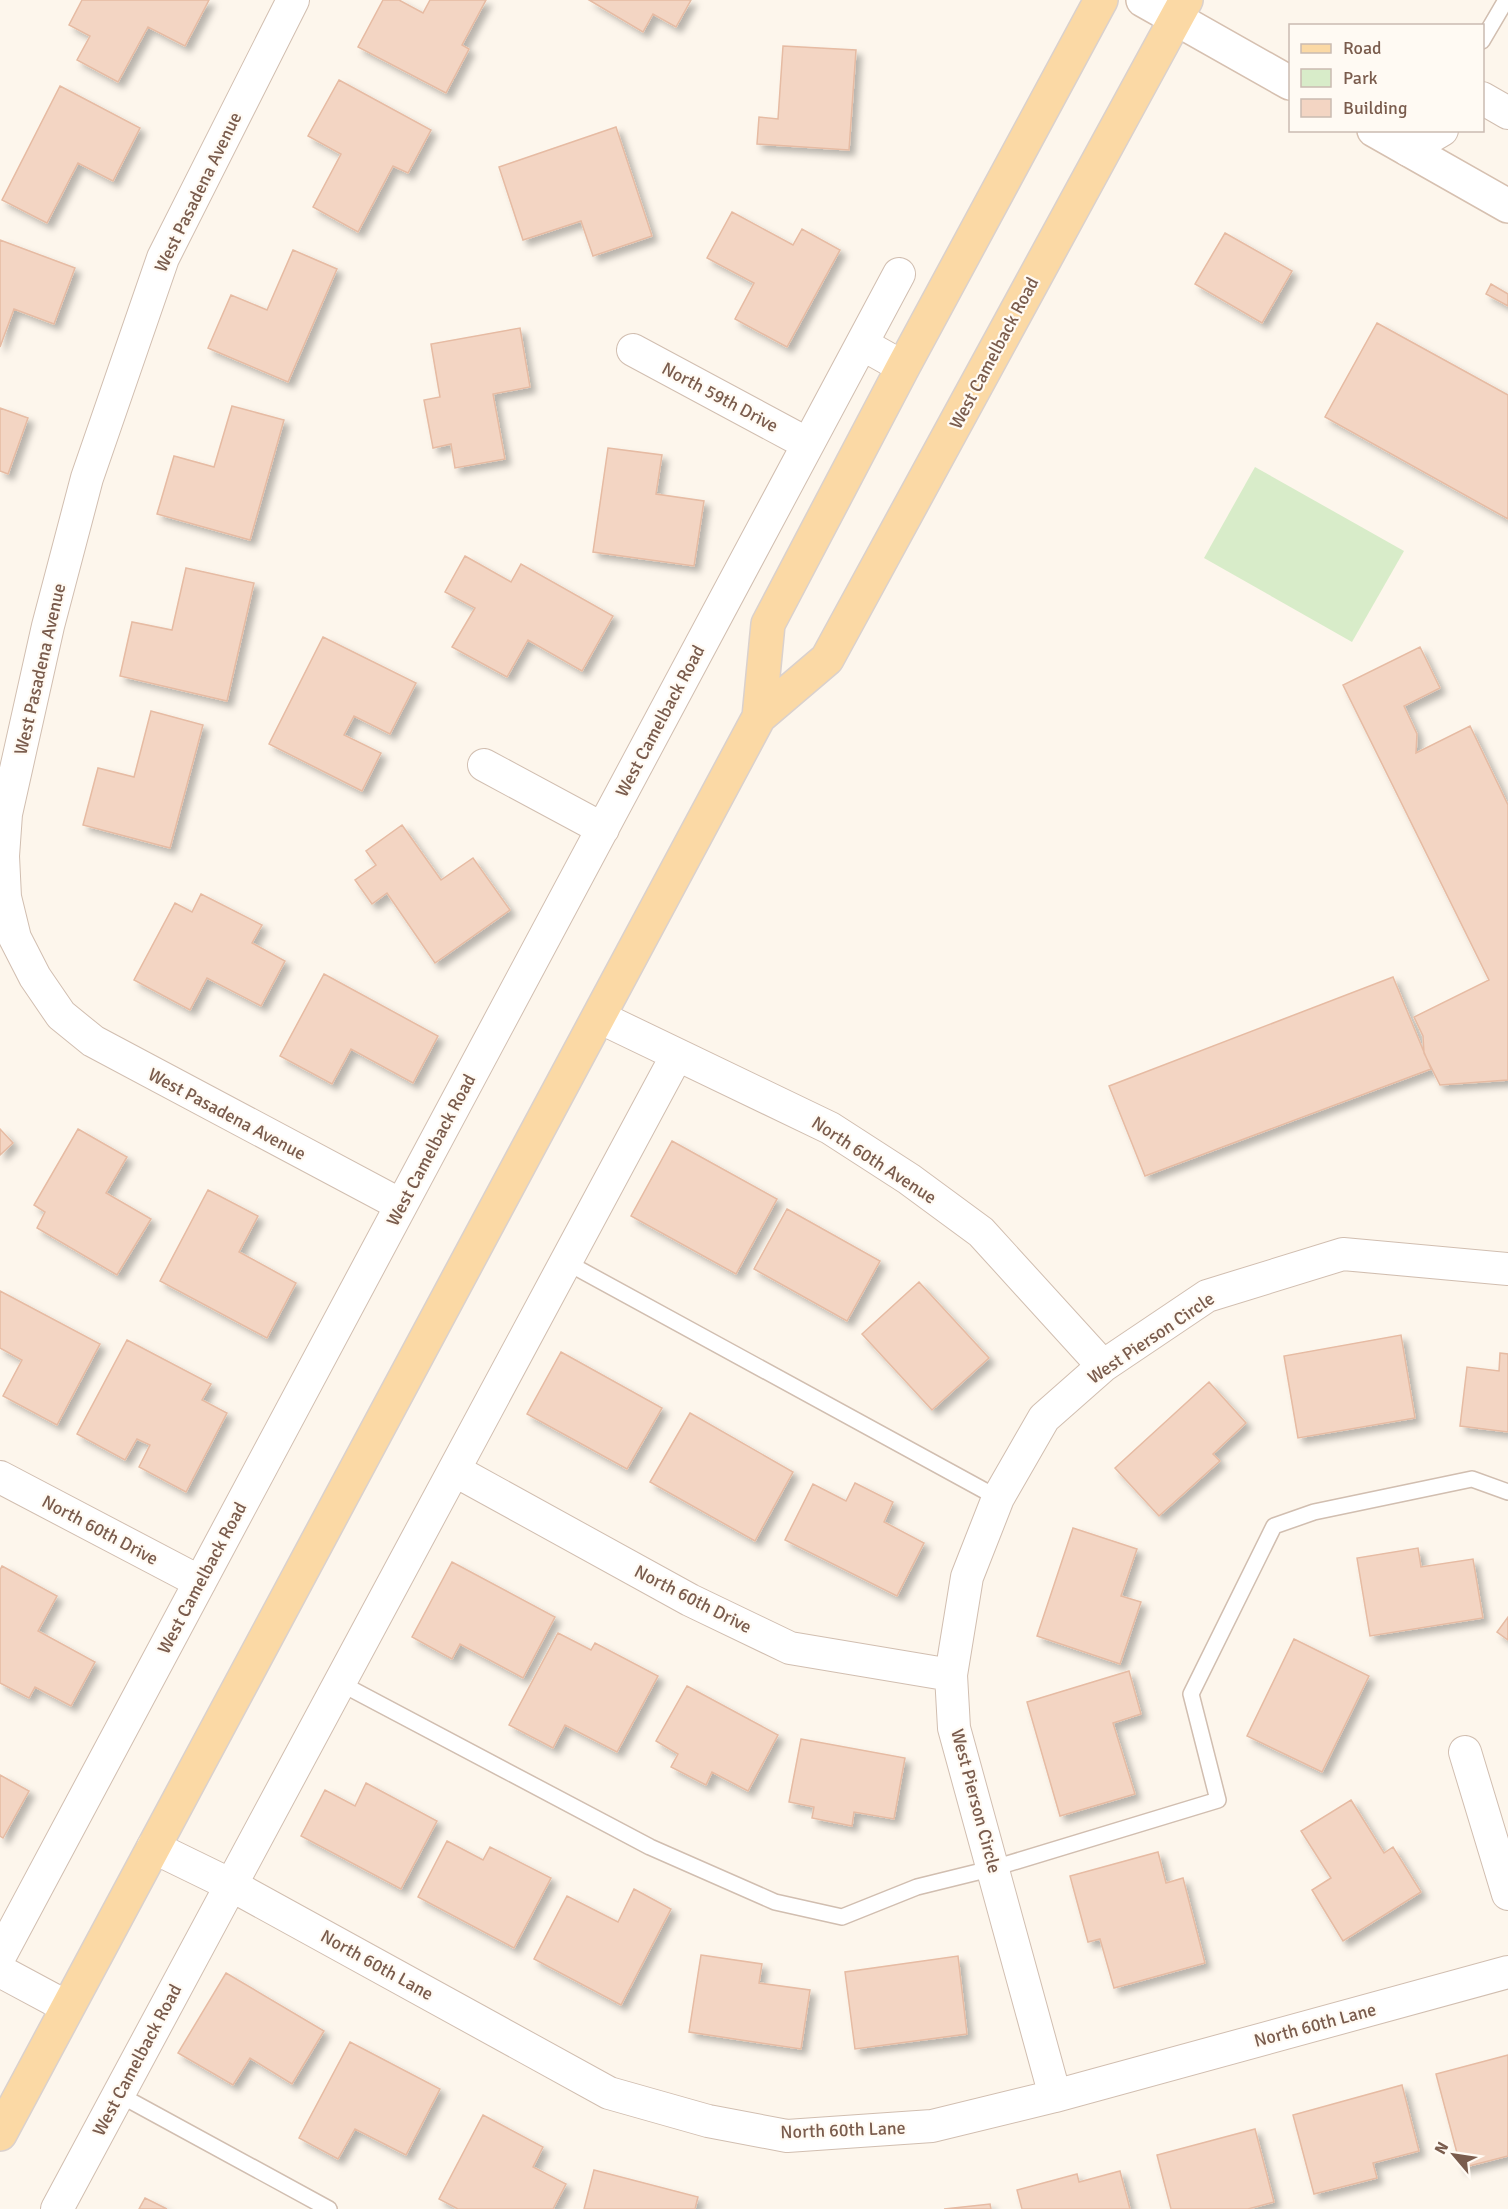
<svg xmlns="http://www.w3.org/2000/svg" width="1508" height="2209" font-family="Signika,sans-serif">
	<style>
		.green { fill: #d8ecc9 }
		.building { fill: #f3d5c3; stroke: #e6bba3; stroke-width: 1.5; filter: url(#shadow) }
		.lines { fill: none; stroke-linecap: round; stroke-linejoin: round }
		.service-casing { stroke: #d1beb0; stroke-width: 18 }
		.minor-casing { stroke: #d1beb0; stroke-width: 34 }
		.secondary-casing { stroke: #d6c0b0; stroke-width: 36 }
		.primary-casing { stroke: #dad1cd; stroke-width: 36 }
		.service { stroke: #fff; stroke-width: 15 }
		.minor { stroke: #fff; stroke-width: 32 }
		.secondary { stroke: #fff; stroke-width: 33 }
		.primary { stroke: #fbd9a5; stroke-width: 33 }
		.labels { text-anchor: middle; stroke-width: 4.5; stroke-linejoin: round; paint-order: stroke }
		.street-label { font-size: 18px; fill: #7a5c4d; stroke: #fffaf3 }
	</style>
	<defs>
		<filter id="shadow"><feDropShadow dx="5.5" dy="5.5" stdDeviation="3" flood-color="#0004"/></filter>
	</defs>
	<rect width="100%" height="100%" fill="#fdf6ec"/>
	<path class="green" d="M1255,467l149,84 -52,91 -148,-84z"/>
	<path class="building" d="M82,0h127l-24,46 -37,-19 -30,55 -41,-22 13,-24 -21,-11z
		M383,0h16l24,13 7,-13h56l-24,45 7,4 -23,44 -88,-46z
		M589,0h102l-15,27 -23,-13 -10,18z
		M783,46l73,4 -7,100 -92,-6 2,-27 19,2z
		M339,80l92,50 -23,43 -15,-7 -35,66 -45,-25 28,-53 -33,-18z
		M60,86l80,42 -27,53 -35,-18 -31,60 -45,-23z
		M616,127l36,109 -59,20 -12,-35 -58,19 -24,-73z
		M732,212l61,33 9,-16 38,21 -53,97 -52,-28 19,-36 -47,-25z
		M1225,233l67,38 -30,52 -67,-39z
		M0,240l75,28 -21,56 -40,-15 -14,38z
		M293,250l44,19 -49,113 -80,-34 23,-53 36,15z
		M1491,284l17,10v12l-22,-12z
		M1377,323l131,72v124l-183,-102z
		M520,328l10,59 -37,7 12,65 -50,9 -4,-24 -18,4 -9,-48 16,-3 -9,-53z
		M232,406l52,14 -34,120 -93,-26 17,-58 40,11z
		M0,408l28,10 -20,56 -8,-3z
		M608,448l54,7 -6,39 48,7 -10,65 -101,-14z
		M465,556l46,26 10,-18 92,52 -31,55 -54,-31 -21,37 -55,-30 23,-39 -30,-16z
		M186,568l68,15 -27,118 -107,-25 12,-54 40,8z
		M323,637l93,46 -26,51 -36,-18 -10,19 37,18 -19,38 -93,-47z
		M1420,647l20,41 -36,18 13,28 -1,19 54,-27 38,79v275l-68,5 -16,-32 -1,-17 -9,-19 75,-37 -146,-295z
		M151,711l52,14 -33,123 -87,-23 15,-57 36,9z
		M402,825l39,55 32,-22 37,52 -75,53 -48,-70 -15,11 -17,-24 21,-15 -10,-14z
		M201,894l61,31 -10,18 33,18 -24,45 -54,-28 -17,32 -56,-30 41,-77 17,9z
		M324,974l114,62 -25,47 -62,-34 -19,35 -52,-28z
		M1393,977l38,92 -286,107 -36,-90z
		M0,1129l13,14 -13,12z
		M78,1129l49,28 -21,36 45,26 -34,56 -80,-47 8,-16 -11,-7z
		M672,1141l105,58 -41,75 -105,-58z
		M208,1190l50,26 -19,36 57,31 -29,55 -107,-57z
		M787,1209l93,52 -33,60 -93,-52z
		M919,1282l70,76 -57,52 -70,-76z
		M0,1291l100,53 -43,81 -54,-29 19,-36 -22,-12z
		M1401,1335l14,83 -117,20 -14,-82z
		M127,1340l84,44 -9,16 25,13 -41,79 -47,-25 11,-22 -13,-6 -12,21 -48,-26z
		M561,1352l101,56 -35,61 -100,-55z
		M1500,1353l8,1v78l-48,-6 7,-59 32,4z
		M1209,1382l37,41 -33,31 7,7 -61,55 -44,-48z
		M690,1413l103,59 -38,69 -105,-59z
		M855,1483l38,19 -9,20 40,21 -27,53 -112,-56 28,-56 33,17z
		M1073,1528l64,21 -16,47 20,6 -21,62 -83,-28z
		M1418,1548l3,19 52,-8 10,59 -113,18 -13,-78z
		M452,1562l103,55 -32,61 -63,-34 -8,15 -40,-22z
		M2,1566l55,30 -19,35 57,31 -24,44 -36,-19 -6,11 -29,-15v-113z
		M1508,1617v23l-11,-8z
		M558,1633l33,17 4,-7 63,33 -41,76 -52,-27 -12,23 -44,-23z
		M1294,1639l75,37 -47,96 -75,-36z
		M1129,1671l12,43 -28,9 22,71 -75,22 -33,-114z
		M687,1686l91,49 -30,56 -36,-19 -6,13 -35,-18 7,-13 -22,-13z
		M801,1739l104,19 -11,61 -40,-7 -2,14 -40,-8 2,-11 -25,-5z
		M0,1775l29,16 -26,47 -3,-2z
		M366,1783l71,38 -36,68 -100,-53 24,-46 30,16z
		M1351,1800l33,53 9,-6 28,45 -78,49 -31,-51 19,-12 -30,-47z
		M447,1841l36,19 7,-13 61,31 -37,70 -96,-51z
		M1158,1852l8,31 17,-5 22,85 -91,25 -14,-49 -12,3 -18,-66z
		M634,1889l37,20 -50,96 -87,-46 33,-63 51,26z
		M701,1955l61,9 -3,19 51,7 -9,59 -112,-17z
		M958,1956l9,78 -112,15 -10,-77z
		M226,1973l98,58 -32,53 -42,-26 -17,27 -55,-32z
		M350,2042l90,47 -34,66 -51,-26 -17,30 -39,-21z
		M1508,2055v101l-47,12 -25,-94z
		M1402,2085l17,66 -46,12 4,15 -63,16 -21,-79z
		M483,2115l60,32 -10,20 33,17 -13,25h-95l-19,-10z
		M1255,2129l19,73 -26,7h-77l-14,-54z
		M594,2170l104,27 -3,12h-111z
		M1120,2171l10,38h-108l-5,-19 60,-16 2,8z
		M145,2198l22,11h-28z
		M990,2204l1,5h-47z"/>
	<g class="lines">
		<defs>
			<path id="service" d="M1482,41l24,-41
				M566,1262l432,236
				M340,1683l310,164 125,55 67,15 75,-30 77,-19 224,-68 -27,-106 83,-168 40,-14 158,-33 36,13
				M118,2094l211,115"/>
			<path id="minor" d="M293,0l-130,258 -76,220 -39,148 -42,188 -3,42 2,41 10,41 20,39 26,38 32,26 308,164
				M1482,98l26,15
				M1408,150l34,-20
				M862,344l41,23
				M633,350l175,94
				M484,765l119,64
				M599,1017l231,111 79,51 72,53 122,134
				M454,1470l236,130 100,48 161,27
				M0,1477l200,105
				M1465,1752l43,142
				M153,1847l78,38 378,208 99,28 79,15 145,-10 123,-30 453,-124
				M0,1956l899,-1682
				M0,1971l67,36
				M1055,2096l-101,-368 -3,-53 16,-98 31,-79 46,-80 59,-52 104,-70 136,-42 165,15
				M57,2209l620,-1154"/>
			<path id="secondary" d="M1143,0l147,83
				M1374,130l134,76"/>
			<path id="primary" d="M759,717l9,-93 135,-257 198,-367
				M0,2134l759,-1417 68,-58 359,-659"/>
		</defs>
		<use href="#service" class="service-casing"/>
		<use href="#minor" class="minor-casing"/>
		<use href="#secondary" class="secondary-casing"/>
		<use href="#primary" class="primary-casing"/>
		<use href="#service" class="service"/>
		<use href="#minor" class="minor"/>
		<use href="#secondary" class="secondary"/>
		<use href="#primary" class="primary"/>
	</g>
	<g class="labels">
		<g class="street-label">
			<text transform="translate(198 192) rotate(-64)" y="6">West Pasadena Avenue</text>
			<text transform="translate(994 353) rotate(-62)" y="6">West Camelback Road</text>
			<text transform="translate(720 397) rotate(28)" y="6">North 59th Drive</text>
			<text transform="translate(40 669) rotate(-77)" y="6">West Pasadena Avenue</text>
			<text transform="translate(660 721) rotate(-62)" y="6">West Camelback Road</text>
			<text transform="translate(227 1114) rotate(28)" y="6">West Pasadena Avenue</text>
			<text transform="translate(431 1150) rotate(-62)" y="6">West Camelback Road</text>
			<text transform="translate(874 1160) rotate(33)" y="6">North 60th Avenue</text>
			<text transform="translate(1151 1338) rotate(-34)" y="6">West Pierson Circle</text>
			<text transform="translate(100 1530) rotate(28)" y="6">North 60th Drive</text>
			<text transform="translate(202 1578) rotate(-62)" y="6">West Camelback Road</text>
			<text transform="translate(693 1599) rotate(27)" y="6">North 60th Drive</text>
			<text transform="translate(976 1801) rotate(75)" y="6">West Pierson Circle</text>
			<text transform="translate(377 1965) rotate(29)" y="6">North 60th Lane</text>
			<text transform="translate(1315 2025) rotate(-15)" y="6">North 60th Lane</text>
			<text transform="translate(137 2060) rotate(-62)" y="6">West Camelback Road</text>
			<text transform="translate(843 2130) rotate(-2)" y="6">North 60th Lane</text>
		</g>
	</g>
	<rect x="1289" y="24" width="195" height="108" fill="#fffaf3" stroke="#cabbb1" stroke-width="1.5"/>
	<rect x="1301" y="44" width="30" height="9" fill="#fbd9a5" stroke="#cabbb1" stroke-width="1.5"/>
	<text x="1343" y="54" font-size="18" fill="#7a5c4d">Road</text>
	<rect x="1301" y="69" width="30" height="18" fill="#d8ecc9" stroke="#cabbb1" stroke-width="1.5"/>
	<text x="1343" y="84" font-size="18" fill="#7a5c4d">Park</text>
	<rect x="1301" y="99" width="30" height="18" fill="#f3d5c3" stroke="#cabbb1" stroke-width="1.5"/>
	<text x="1343" y="114" font-size="18" fill="#7a5c4d">Building</text>
	<g transform="translate(1454 2155) rotate(299)" stroke="#fffaf3" stroke-width="4.5" paint-order="stroke">
	<path d="M0-4.5L10 22L0 15L-10 22Z" fill="#7a5c4d"/>
	<text y="-9" font-size="16" font-weight="bold" text-anchor="middle" fill="#7a5c4d">N</text>
	</g>
</svg>
